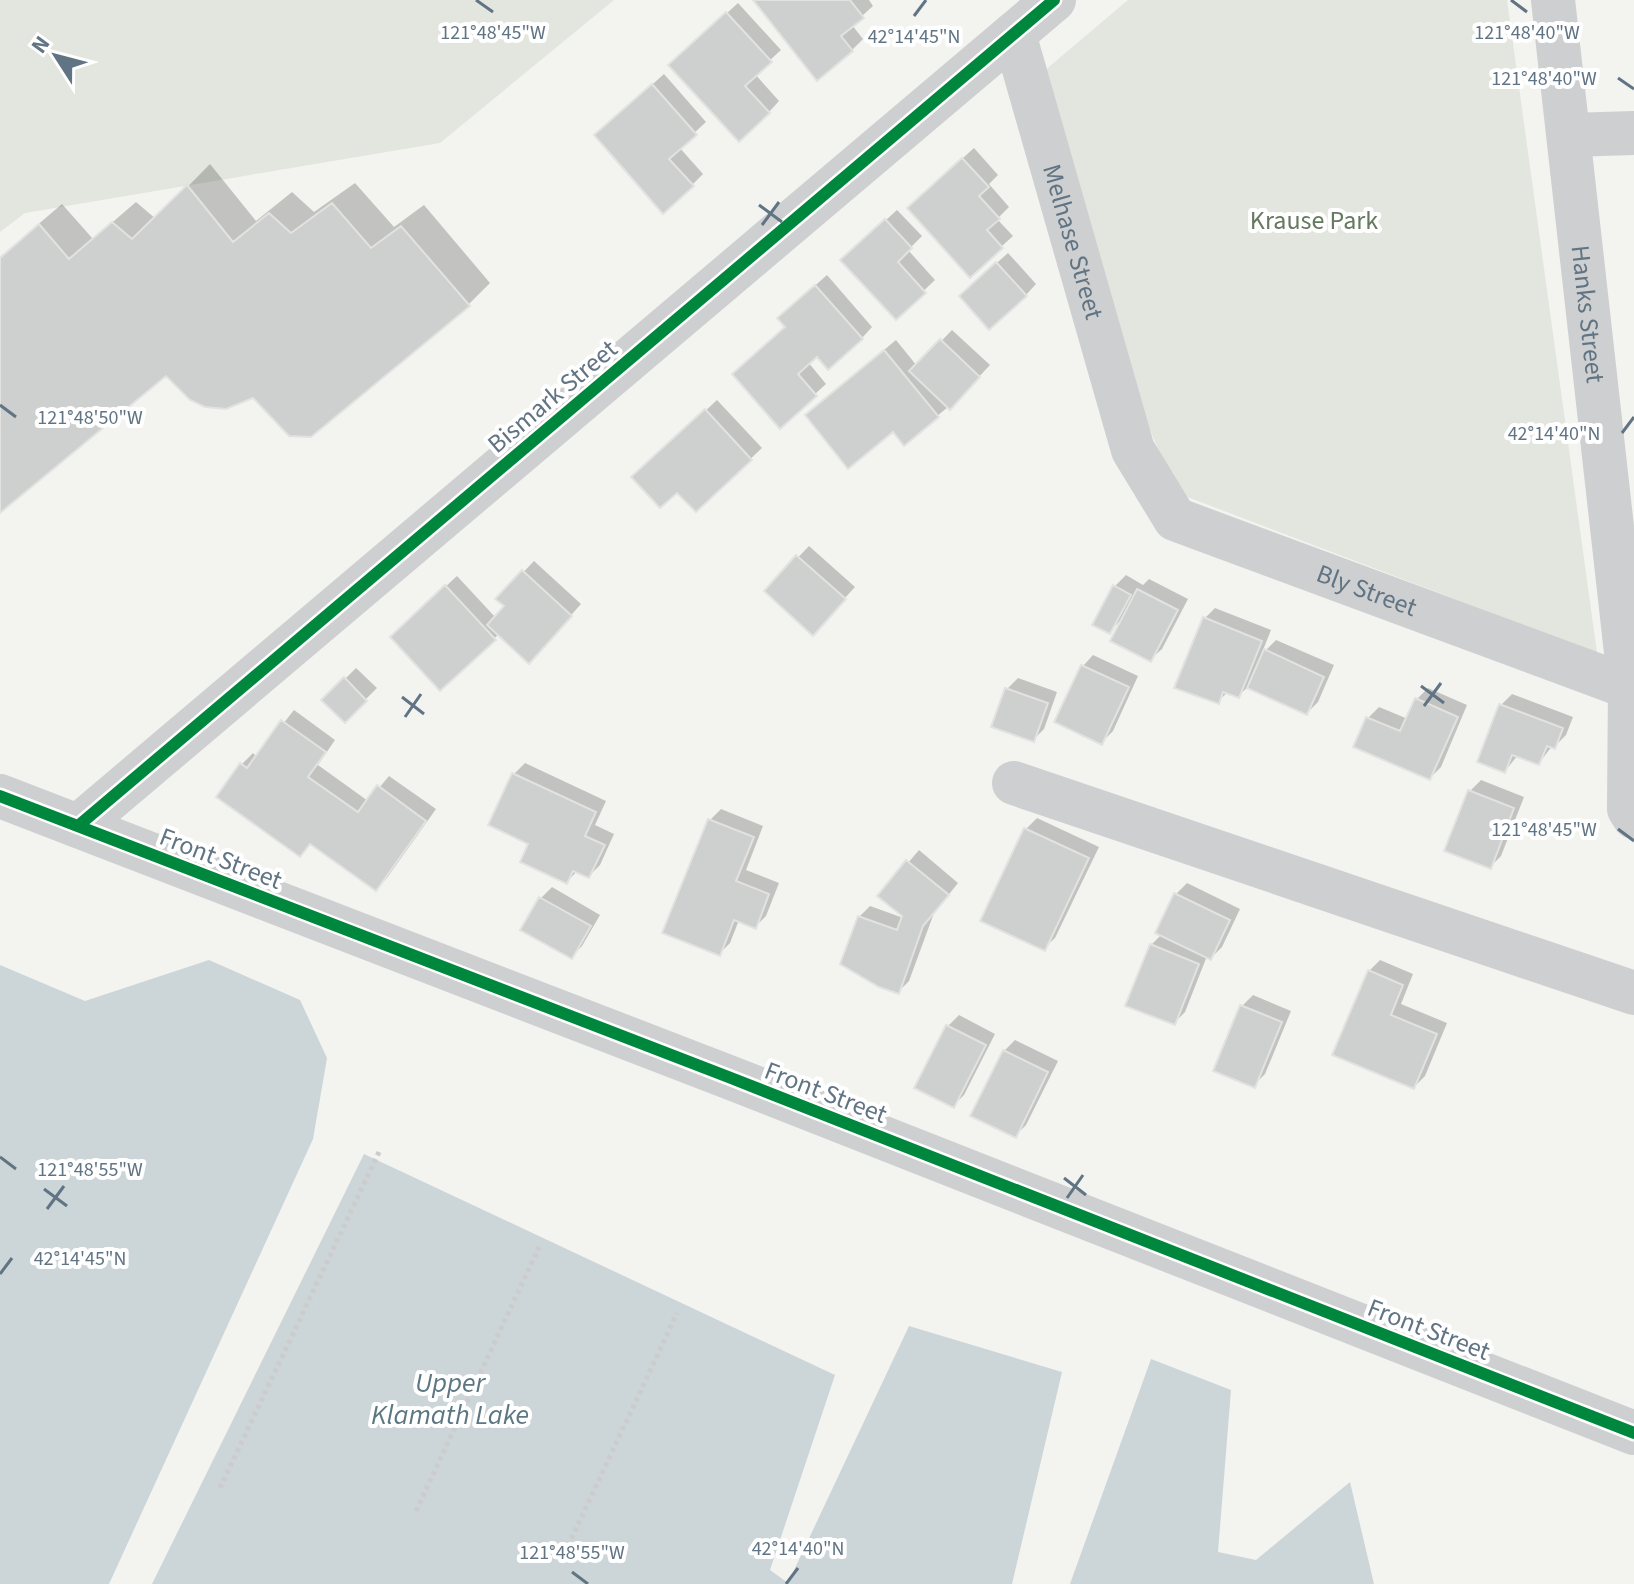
<svg xmlns="http://www.w3.org/2000/svg" width="1634" height="1584" font-family="'Source Sans 3',sans-serif">
	<style>
		.green { fill: #e2e6de }
		.water { fill: #ccd5d8 }
		.shadow { fill: #0003 }
		.building { fill: #cecfcf; stroke: #e2e2e1; stroke-width: 2 }
		.lines { fill: none; stroke-linecap: round; stroke-linejoin: round }
		.path { stroke: #ccc; stroke-width: 5; stroke-dasharray: 4 4; stroke-linecap: butt }
		.minor { stroke: #cecfd0; stroke-width: 44 }
		.cycleway-casing { stroke: #fff; stroke-width: 17 }
		.cycleway { stroke: #00873e; stroke-width: 12 }
		.ticks { fill: none; stroke: #617483; stroke-width: 3 }
		.labels { text-anchor: middle; stroke-width: 8; stroke-linejoin: round; paint-order: stroke }
		.park-label { font-size: 26px; fill: #667a60; stroke: #fff }
		.street-label { font-size: 26px; fill: #617483; stroke: #fff }
		.water-label { font-size: 28px; font-style: italic; fill: #5c7781; stroke: #fff }
		.ticks-label { font-size: 20px; text-anchor: middle; fill: #617483; stroke: #fff; stroke-width: 8; stroke-linejoin: round; paint-order: stroke }
	</style>
	<rect width="100%" height="100%" fill="#f3f3f0"/>
	<path class="green" d="M0,0h614l-174,143 -415,70 -25,19z
		M1128,0h379l90,653 -420,-160 -47,-110 -86,-312z"/>
	<path class="water" d="M209,960l91,40 27,58 -14,81 -204,445h-109v-619l85,36z
		M364,1154l471,221 -65,195 18,13 121,-257 153,46 -50,212h-860z
		M1151,1359l80,31 -13,162 38,8 94,-78 24,102h-304z"/>
	<path class="shadow" d="M755,0h114l4,6 -21,19 11,14 -11,11z
		M738,3l43,47 -26,24 24,27 -10,11 -87,-58z
		M664,74l42,48 -27,25 24,27 -11,11 -85,-60z
		M974,148l24,27 -9,9 20,23 -12,12 16,17 -43,39 -50,-78z
		M210,164l46,57 36,-29 22,20 41,-29 39,44 30,-22 66,78 -22,22 -215,91 -87,-22 -166,136v-253l62,-53 31,35 43,-37 20,17z
		M897,210l25,26 -14,14 27,30 -39,37 -42,-68z
		M1008,253l28,31 -10,11 -54,-10z
		M827,275l45,52 -10,11 -45,16 -9,8 18,22 -11,10 -81,-20 53,-48 4,-19z
		M952,330l38,35 -29,31 -56,47 -12,-14 -75,-24 78,-65 21,26z
		M717,400l45,48 -66,62 -19,-20 -32,-23z
		M809,546l46,41 -32,35 -57,-31z
		M534,561l47,43 -41,46 -41,-16 -59,54 -37,-62 54,-50 39,42 10,-12 -8,-7z
		M1126,575l17,10 6,-6 39,20 -26,50 -11,10 -28,-41 -14,14 6,-46z
		M1215,608l56,22 -10,25 15,-15 58,25 -16,37 -11,11 -59,-26 -10,9 -10,-4 -10,9 -14,-82z
		M1093,655l45,21 -25,55 -11,11 -19,-76z
		M356,668l21,20 -32,32 -21,-20z
		M1018,678l39,14 -13,37 -11,11 -26,-51z
		M1428,688l39,17 -26,62 -11,11 -62,-60 11,-11 29,12 9,-20z
		M1512,694l61,23 -7,18 -11,11 -2,-1 -14,18 -21,-8 -13,16 -4,-66z
		M294,710l41,30 -17,25 50,36 21,-25 47,33 -49,69 -11,11 -64,-46 -12,12 -82,-58 24,-33 11,-11 4,4z
		M525,763l81,38 -11,24 19,9 -14,31 -11,11 -11,-6 -11,12 -37,-39 -16,-69z
		M1481,780l43,17 -23,59 -11,11 -20,-76z
		M721,809l42,17 -17,44 33,13 -13,33 -11,11 -16,-7 -9,23 -11,11 -9,-134z
		M1037,818l62,29 -44,91 -11,10 -61,-28 43,-91z
		M919,850l39,33 -24,30 -25,68 -11,11 -39,-75 11,-11 39,14 -29,-24z
		M1187,883l53,26 -18,38 -11,11 -4,-2 -22,56 -11,11 -23,-78 11,-11 14,-40z
		M552,887l48,28 -18,31 -11,11 -30,-59z
		M1380,960l33,14 -12,30 46,19 -22,53 -11,11 -45,-116z
		M1253,995l38,16 -26,63 -11,11 -38,-15 26,-64z
		M959,1015l36,19 -31,61 -11,11 -37,-19 32,-61z
		M1015,1040l43,21 -32,64 -11,11 -11,-85z"/>
	<path class="building" d="M753,0h97l14,18 -23,18 12,15 -36,30z
		M726,12l46,50 -27,24 25,27 -31,29 -71,-77z
		M652,84l45,51 -28,24 25,27 -31,28 -69,-79z
		M962,158l27,29 -10,9 21,23 -13,11 16,18 -33,30 -63,-70z
		M187,185l46,57 36,-29 22,20 41,-30 39,45 30,-22 69,80 -159,131 -22,-1 -36,-38 -27,11 -21,-2 -15,-7 -24,-24 -166,137v-255l39,-34 30,35 43,-37 20,17z
		M885,219l27,29 -14,14 28,31 -30,27 -56,-60z
		M996,262l31,34 -38,34 -30,-34z
		M815,285l48,54 -35,31 -11,-13 -19,17 19,22 -37,33 -48,-55 53,-47 -8,-9z
		M940,339l40,38 -30,33 -41,-39z
		M884,350l55,67 -35,29 -11,-14 -45,37 -43,-54z
		M705,409l47,51 -56,52 -19,-19 -17,15 -29,-31z
		M796,555l50,44 -33,37 -49,-45z
		M522,570l50,46 -43,48 -42,-39 17,-19 -9,-7z
		M445,585l51,55 -56,51 -50,-54z
		M1113,585l18,10 -21,39 -18,-9z
		M1137,589l41,21 -27,52 -41,-21z
		M1203,617l59,24 -23,57 -16,-6 -4,12 -45,-16z
		M1264,649l60,28 -17,38 -60,-27z
		M1081,665l48,22 -27,58 -48,-23z
		M344,677l23,24 -22,22 -24,-23z
		M1005,688l43,15 -14,39 -43,-15z
		M1415,698l43,19 -28,63 -77,-33 13,-30 34,14z
		M1499,704l64,24 -8,21 -8,-3 -8,19 -27,-10 -7,18 -28,-11z
		M281,720l45,32 -18,25 50,35 19,-27 49,36 -50,70 -66,-47 -10,13 -84,-60 24,-34 7,5z
		M512,773l84,39 -11,24 20,9 -16,33 -16,-7 -6,13 -47,-22 8,-18 -40,-19z
		M1468,790l46,18 -23,61 -47,-18z
		M708,819l46,18 -18,44 33,13 -13,35 -22,-9 -14,36 -58,-23z
		M1024,828l65,30 -44,93 -65,-30z
		M906,860l43,35 -26,31 -24,68 -20,-7 -39,-23 18,-48 39,14 5,-14 -25,-20z
		M1174,893l56,27 -19,40 -56,-27z
		M539,897l52,29 -19,33 -52,-29z
		M1150,944l49,20 -24,61 -50,-19z
		M1368,970l35,15 -12,30 46,19 -23,55 -82,-34z
		M1240,1005l42,17 -27,66 -42,-17z
		M946,1025l40,20 -32,63 -40,-20z
		M1003,1050l45,22 -32,66 -46,-22z"/>
	<g class="lines">
		<path class="path" d="M220,1488l159,-336
			M416,1511l123,-264
			M568,1546l109,-233"/>
		<g class="minor">
			<path id="s1" d="M1553,0l77,688 -1,121 5,8"/>
			<path id="s2" d="M1014,34l119,416 42,69 459,170"/>
			<path d="M1570,135l64,-2"/>
			<path d="M1014,783l620,210"/>
			<path d="M0,796l731,282 903,355"/>
			<path d="M78,826l976,-826"/>
		</g>
		<defs>
			<path id="cycleway" d="M0,796l731,282 903,355
				M78,826l976,-826"/>
		</defs>
		<use href="#cycleway" class="cycleway-casing"/>
		<use href="#cycleway" class="cycleway"/>
	</g>
	<path class="ticks" d="M476,0l17,12M1511,0l16,12M914,16l12,-16M1618,78l16,11M759,205l23,17M762,225l17,-23M0,405l16,12M1622,433l12,-16M1421,686l23,17M402,697l22,17M1424,706l17,-23M405,717l16,-23M1618,829l16,12M0,1157l16,12M1064,1178l22,17M44,1189l23,17M1067,1198l16,-23M47,1209l17,-23M0,1274l12,-16M572,1572l16,12M786,1584l12,-16"/>
	<g class="labels">
		<g class="park-label">
			<text x="1314" y="229">Krause Park</text>
		</g>
		<g class="street-label">
			<text dy="9" stroke="none"><textPath href="#s2" startOffset="216">Melhase Street</textPath></text>
			<text dy="9" stroke="none"><textPath href="#s1" startOffset="316">Hanks Street</textPath></text>
			<text transform="translate(552 396) rotate(-40)" y="9">Bismark Street</text>
			<text dy="9" stroke="none"><textPath href="#s2" startOffset="718">Bly Street</textPath></text>
			<text transform="translate(221 858) rotate(21)" y="9">Front Street</text>
			<text transform="translate(826 1092) rotate(21)" y="9">Front Street</text>
			<text transform="translate(1429 1329) rotate(21)" y="9">Front Street</text>
		</g>
		<g class="water-label">
			<text x="450" y="1392">Upper<tspan x="450" dy="32">Klamath Lake</tspan></text>
		</g>
	</g>
	<g class="ticks-label">
		<text x="1527" y="39">121°48'40"W</text>
		<text x="493" y="39">121°48'45"W</text>
		<text x="914" y="43">42°14'45"N</text>
		<text x="1544" y="85">121°48'40"W</text>
		<text x="90" y="424">121°48'50"W</text>
		<text x="1554" y="440">42°14'40"N</text>
		<text x="1544" y="836">121°48'45"W</text>
		<text x="90" y="1176">121°48'55"W</text>
		<text x="80" y="1265">42°14'45"N</text>
		<text x="798" y="1555">42°14'40"N</text>
		<text x="572" y="1559">121°48'55"W</text>
	</g>
	<g transform="translate(56 56) rotate(306)" stroke="#ffffff" stroke-width="6" paint-order="stroke">
	<path d="M0-6L14 30L0 20L-14 30Z" fill="#617483"/>
	<text y="-12" font-size="22" font-weight="bold" text-anchor="middle" fill="#617483">N</text>
	</g>
</svg>
